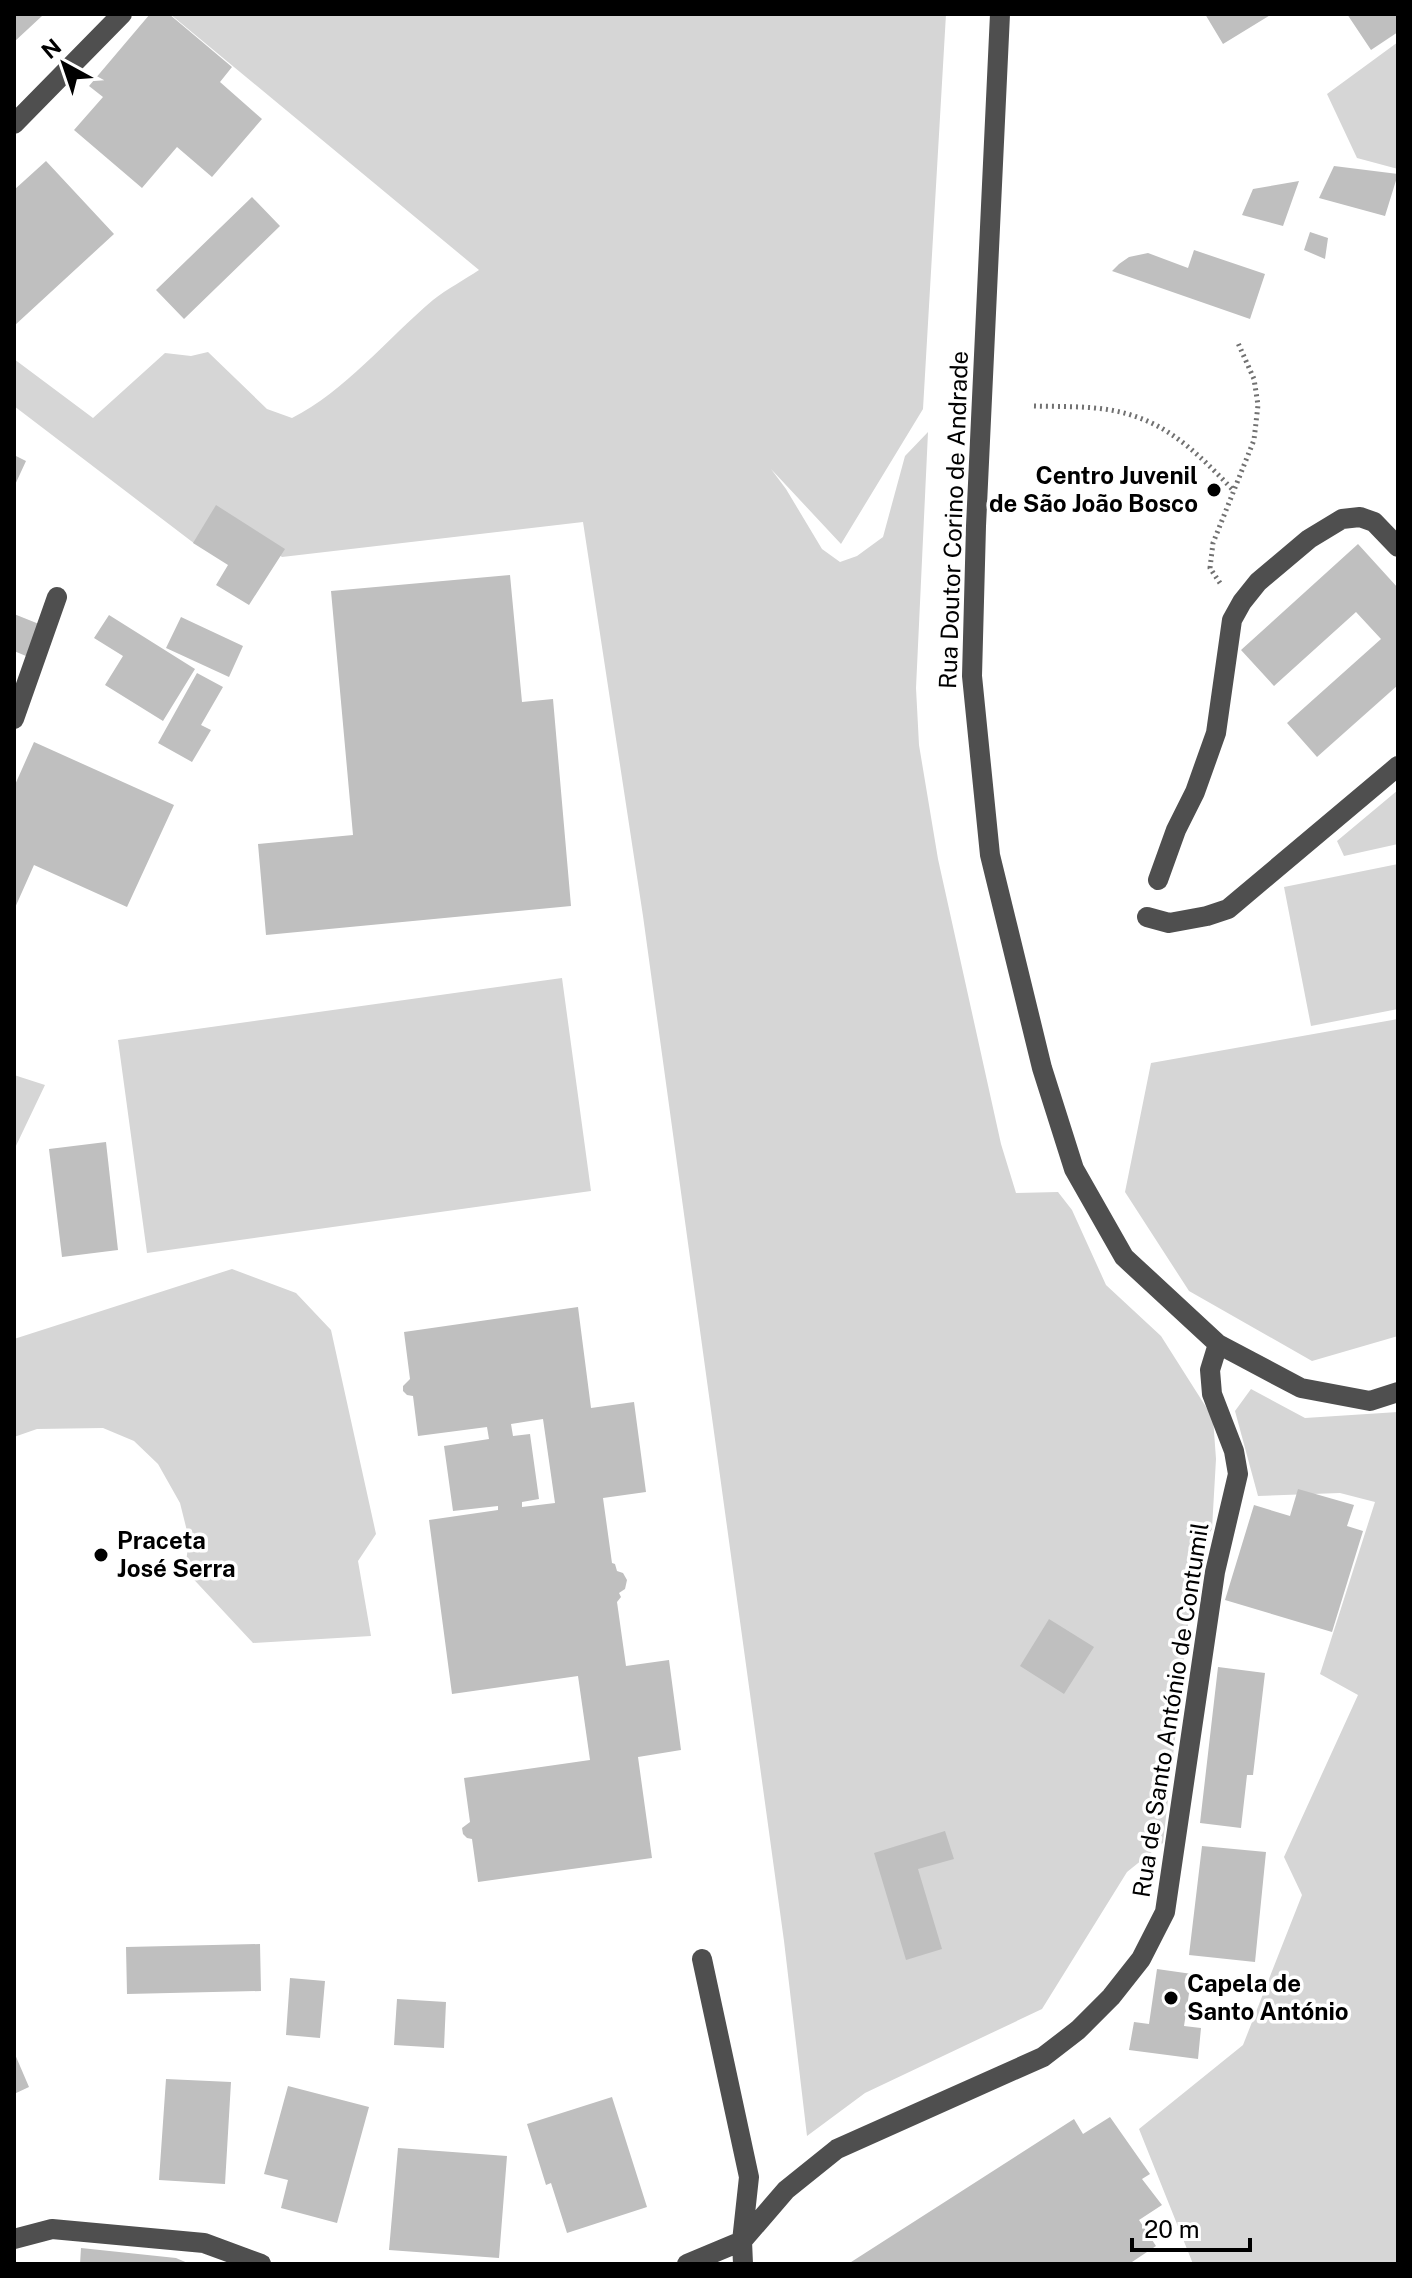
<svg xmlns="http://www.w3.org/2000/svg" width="1412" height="2278" font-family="'Public Sans',sans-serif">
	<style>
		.green { fill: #d6d6d6 }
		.building { fill: #bfbfbf; fill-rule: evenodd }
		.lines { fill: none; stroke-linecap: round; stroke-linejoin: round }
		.path { stroke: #717171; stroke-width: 5; stroke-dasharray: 2 4; stroke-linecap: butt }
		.minor { stroke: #4f4f4f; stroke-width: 20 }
		.poi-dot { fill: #000; stroke: #fff; stroke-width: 3 }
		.labels { text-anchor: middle; stroke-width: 7; stroke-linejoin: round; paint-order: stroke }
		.poi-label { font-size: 24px; font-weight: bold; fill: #000; stroke: #fff; text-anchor: start }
		.street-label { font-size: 24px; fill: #000; stroke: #fff }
	</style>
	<rect width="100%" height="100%" fill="#fff"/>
	<path class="green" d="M170,14h776l-23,395 -82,135 -70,-75 15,20 36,60 18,13 17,-6 26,-19 22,-81 23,-24 -12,256 3,57 19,114 63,285 15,49 42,-1 14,18 34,75 55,51 52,82 3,41 -4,70 -16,26 -33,288 -36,29 -85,137 -177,84 -58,43 -23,-195 -141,-1025 -60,-394 -301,35 -66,-50 -21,37 -181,-138v-47l79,59 72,-65 26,3 17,-4 59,57 25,9c52,-26 96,-80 141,-118 14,-11 31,-20 46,-30z
		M1398,42v127l-41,-11 -30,-64z
		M1398,790v54l-54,12 -7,-15z
		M1398,864v145l-87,17 -27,-139z
		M562,978l29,213 -444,62 -29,-213z
		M1398,1019v317l-86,25 -123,-70 -64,-99 26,-129z
		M14,1075l31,10 -31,65z
		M232,1269l64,24 35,37 45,204 -18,27 13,75 -118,7 -68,-73 4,-31 -9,-36 -22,-39 -24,-23 -31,-13 -66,1 -23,8v-98z
		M1251,1389l54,29 93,-6v852h-205l-54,-135 104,-84 59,-150 -18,-38 74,-162 -38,-21 55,-172 -35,-9 -82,3 -23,-85z"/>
	<path class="building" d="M14,14h26l2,2 -28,26z
		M150,14h19l63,53 -12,15 42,37 -50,58 -35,-30 -35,41 -68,-58 29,-33 -14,-11z
		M1205,14h67l-49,30z
		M1347,14h51v18l-27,18z
		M46,161l68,73 -100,92v-136z
		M1334,166l64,8 -13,42 -66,-18z
		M1299,181l-16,45 -41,-11 11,-26z
		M252,197l28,29 -96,93 -28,-29z
		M1310,232l18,6 -3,21 -21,-9z
		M1194,250l71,24 -15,45 -138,-48 7,-7 10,-7 19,-4 40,15z
		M14,455l12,6 -12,26z
		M216,505l69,44 -36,56 -33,-20 12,-20 -35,-22z
		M1358,544l40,44v97l-81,72 -30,-34 94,-84 -25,-27 -82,74 -33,-36z
		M510,575l12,127 31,-3 18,207 -305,29 -8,-91 95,-9 -22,-244z
		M14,614l25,10 -13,32 -12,-5z
		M109,615l86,54 -32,52 -58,-36 18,-29 -29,-18z
		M181,617l62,29 -14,31 -63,-29z
		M197,673l26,14 -22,38 10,5 -19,32 -34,-19z
		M34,742l140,63 -47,102 -93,-42 -20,45v-123z
		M106,1142l12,108 -56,7 -13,-108z
		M578,1307l13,101 43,-6 12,90 -43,6 9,65 3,1 2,7 6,2 4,7 -2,9 -6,4 2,4 -4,5 9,64 43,-6 12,90 -43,7 14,101 -174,24 -6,-43 -5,-1 -4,-4 -1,-6 8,-6 -6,-44 126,-18 -12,-84 -126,18 -23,-174 69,-10v-4l-45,5 -9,-65 45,-7 -2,-12 -69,9 -5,-40 -6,-1 -4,-4v-5l7,-7 -6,-47zM543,1419l12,84 -33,4v-5l17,-3 -9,-65 -17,2 -2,-12z
		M1298,1489l56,16 -7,21 16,5 -31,101 -107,-32 29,-95 36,11z
		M1049,1619l45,28 -30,47 -44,-28z
		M1218,1667l47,6 -12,102h-6l-6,53 -41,-5z
		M945,1831l9,28 -36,10 24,80 -36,11 -32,-107z
		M1202,1846l64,6 -11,110 -66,-7z
		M260,1944l1,47 -134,3 -1,-47z
		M1157,1969l35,5 -8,52 17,2 -3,31 -69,-9 5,-28 15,2z
		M290,1978l35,3 -5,57 -34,-3z
		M397,1999l49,3 -2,46 -50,-3z
		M14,2052l15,35 -15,7z
		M166,2079l65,3 -6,102 -66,-4z
		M288,2086l81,21 -32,116 -56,-15 7,-28 -24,-6z
		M612,2097l35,110 -80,26 -16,-50 -5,2 -19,-61z
		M1110,2117l40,57 -8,5 20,26 -23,15 17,26 -27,18h-281l226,-145 9,15z
		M398,2148l109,8 -8,102 -110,-8z
		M81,2248l95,10 14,6h-110z"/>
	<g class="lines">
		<path class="path" d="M1034,406c33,1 69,-1 100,10 41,13 71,45 100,75
			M1220,583l-10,-15 3,-25 41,-103 4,-35 -4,-26 -16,-36"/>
		<path class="minor" d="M1000,14l-24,512 -4,150 18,179 52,213 32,101 50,88 94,87 83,44 69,13 28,-9
			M14,124l108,-110
			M14,719l43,-122
			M1158,880l18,-50 19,-38 21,-59 16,-113 10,-18 16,-20 51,-43 33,-20 18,-2 14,5 24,25
			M1147,917l22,6 38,-7 21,-7 170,-143
			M702,1959l47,218 -7,64 1,23
			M14,2239l38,-10 152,14 57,21
			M687,2264l55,-23 44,-51 51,-41 206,-92 35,-27 33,-33 30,-38 24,-47 50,-340 23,-98 -4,-23 -22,-57 -2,-24 8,-26"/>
	</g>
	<g class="poi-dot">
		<circle cx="1214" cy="490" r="8"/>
		<circle cx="101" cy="1555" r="8"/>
		<circle cx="1171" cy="1998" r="8"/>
	</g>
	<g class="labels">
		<g class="poi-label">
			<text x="1198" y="484" text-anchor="end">Centro Juvenil<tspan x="1198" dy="28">de São João Bosco</tspan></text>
			<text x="117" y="1549">Praceta<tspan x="117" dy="28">José Serra</tspan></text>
			<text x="1187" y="1992">Capela de<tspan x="1187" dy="28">Santo António</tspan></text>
		</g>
		<g class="street-label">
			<text transform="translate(954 520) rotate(-88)" y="8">Rua Doutor Corino de Andrade</text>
			<text transform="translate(1171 1710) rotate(-81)" y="8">Rua de Santo António de Contumil</text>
		</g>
	</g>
	<rect width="1412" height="2278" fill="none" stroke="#000000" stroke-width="32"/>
	<g transform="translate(64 64) rotate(320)" stroke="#ffffff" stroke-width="6" paint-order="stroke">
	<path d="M0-6L14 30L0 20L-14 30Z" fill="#000000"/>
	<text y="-12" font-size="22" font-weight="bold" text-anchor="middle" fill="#000000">N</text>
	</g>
	<path d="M1132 2238v12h118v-12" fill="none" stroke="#000000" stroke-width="4"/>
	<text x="1144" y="2238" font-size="24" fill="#000000" stroke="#ffffff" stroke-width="6" paint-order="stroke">20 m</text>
</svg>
